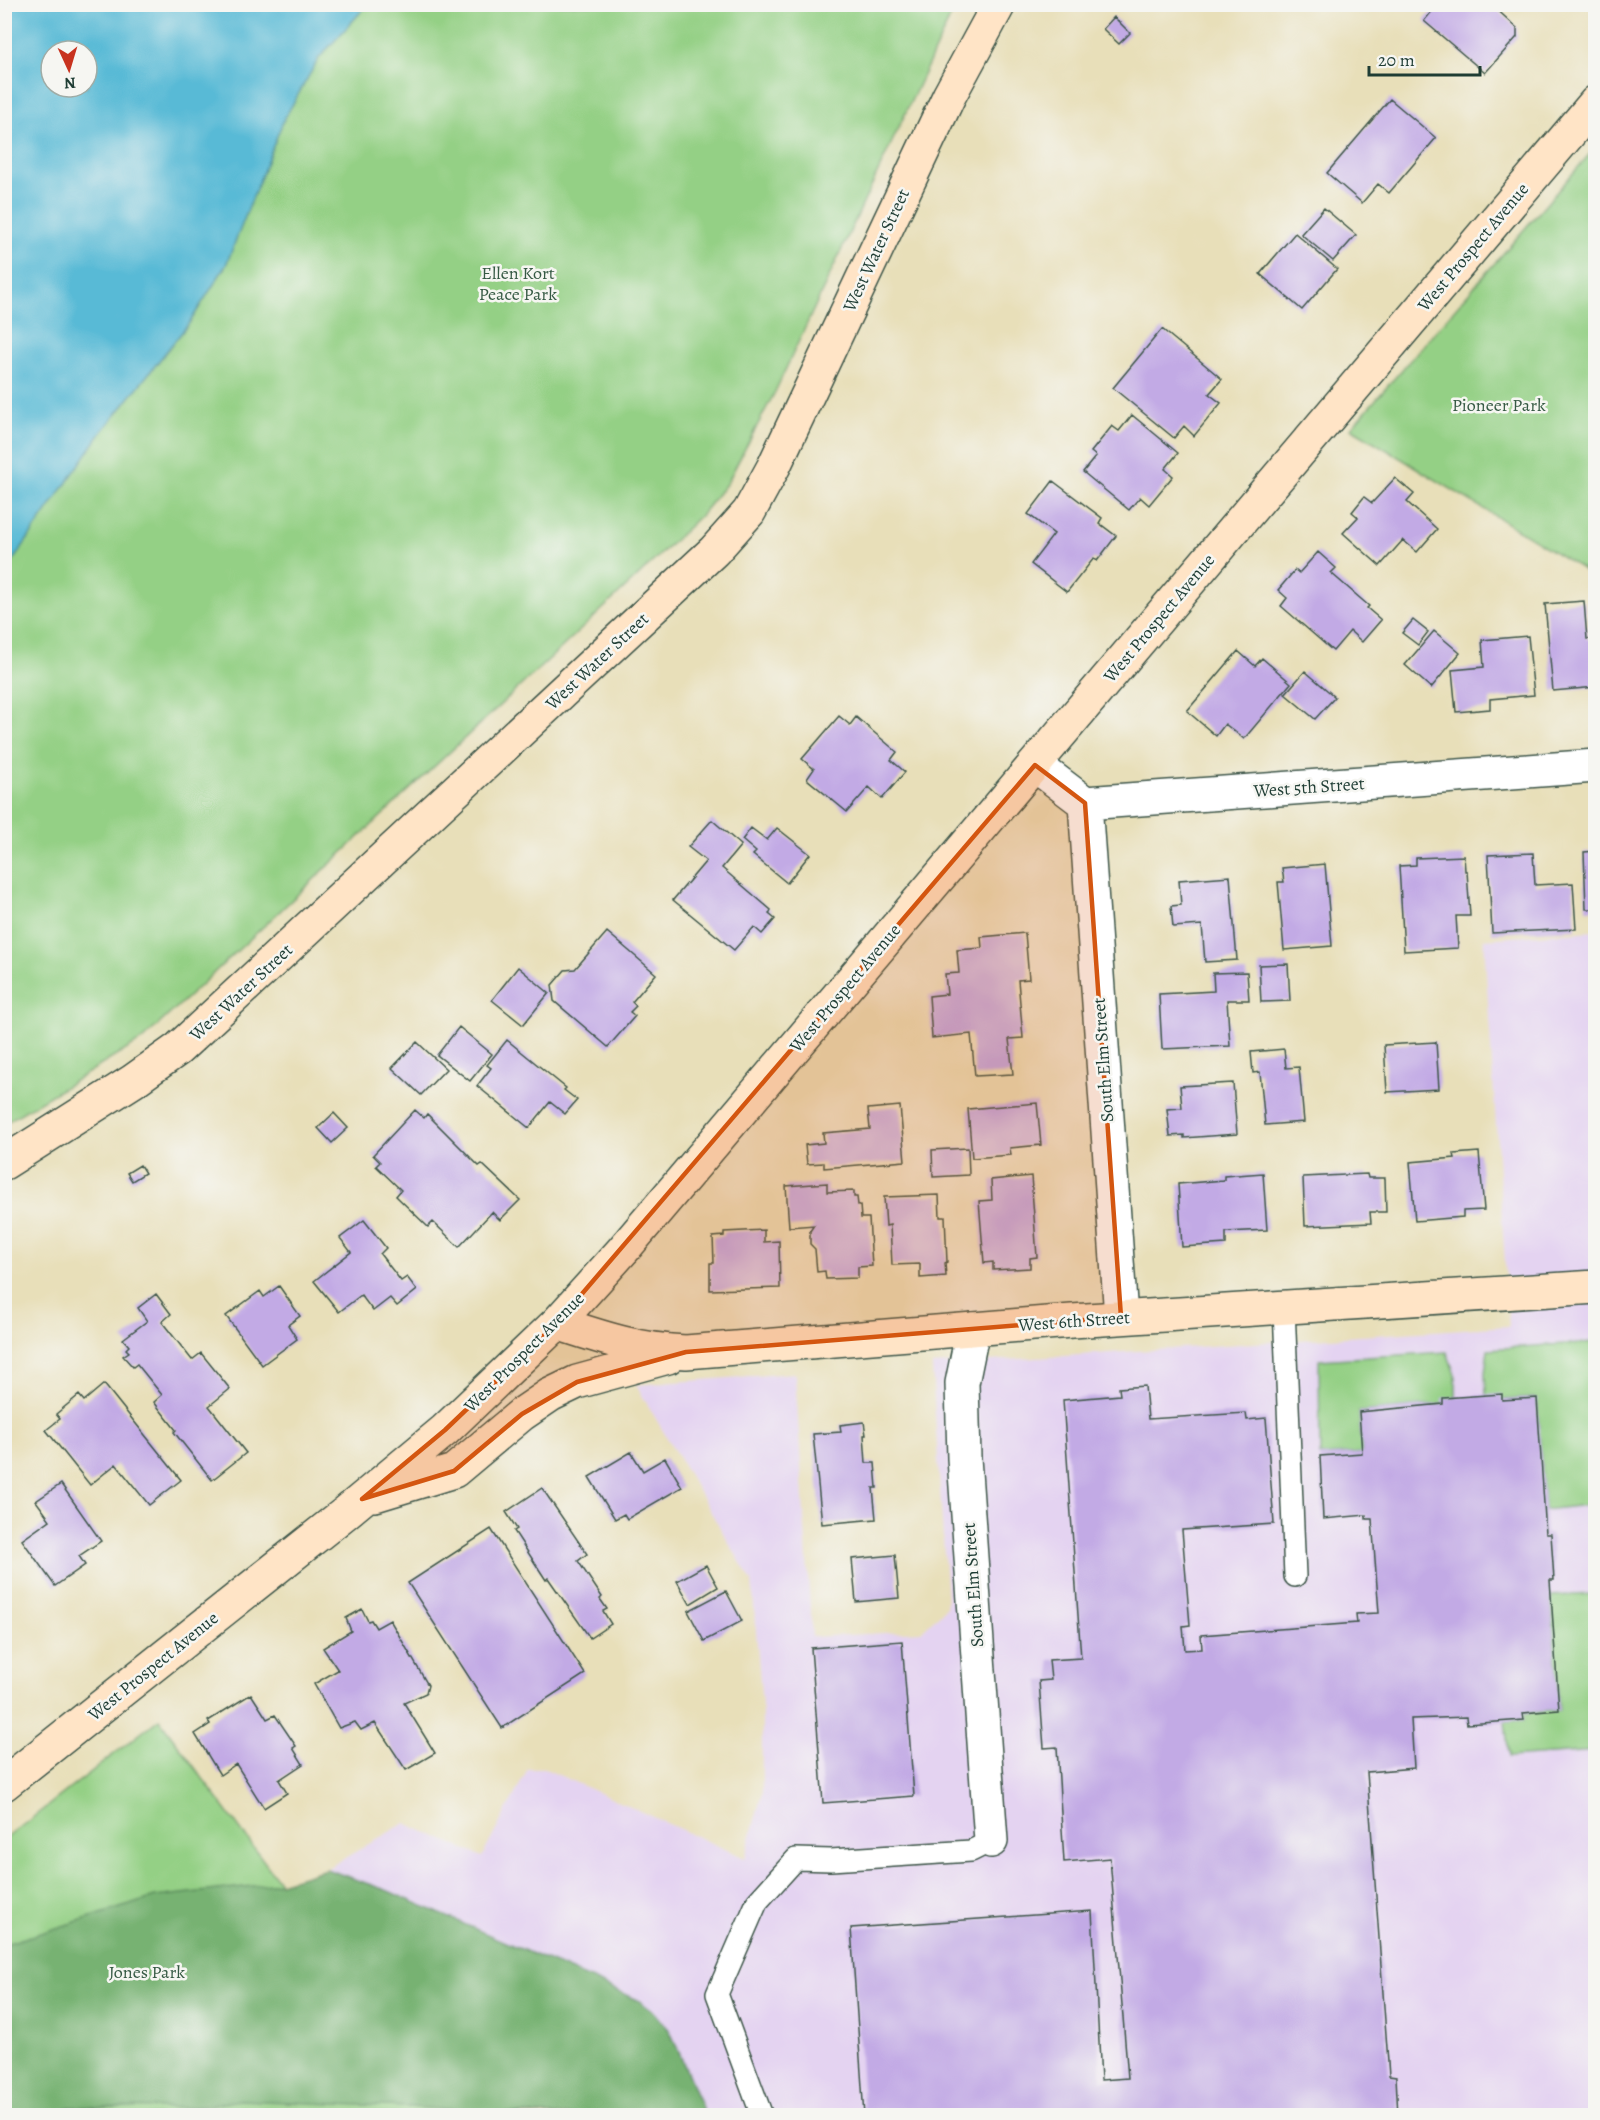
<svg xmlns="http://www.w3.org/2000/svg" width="1600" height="2120" font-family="Alegreya,serif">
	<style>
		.built { fill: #e4d3f1 }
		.green { fill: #94d085; stroke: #5a865c; stroke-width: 1.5 }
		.forest { fill: #77b272; stroke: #4b7853; stroke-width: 1.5 }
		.water { fill: #58bad6; stroke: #3c7c85; stroke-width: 1.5; fill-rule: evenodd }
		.building { fill: #c2aae5 }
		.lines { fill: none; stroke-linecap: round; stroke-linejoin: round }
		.lane-casing { stroke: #3d5548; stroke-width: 24 }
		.street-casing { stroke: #3d5548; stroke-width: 36 }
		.secondary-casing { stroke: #3d5548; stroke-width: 36 }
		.lane { stroke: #fff; stroke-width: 21 }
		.street { stroke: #fff; stroke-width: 33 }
		.secondary { stroke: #ffe4c6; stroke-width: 33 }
		.marked { fill: #d45610; fill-opacity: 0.2; stroke: #d45610; stroke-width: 4.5; stroke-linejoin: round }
		.labels { text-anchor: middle; stroke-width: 5; stroke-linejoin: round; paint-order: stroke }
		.street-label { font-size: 18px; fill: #1f3d34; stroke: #f6f6f2 }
		.park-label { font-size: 18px; fill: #365a44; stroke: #f6f6f2 }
	</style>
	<rect width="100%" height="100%" fill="#f6f6f2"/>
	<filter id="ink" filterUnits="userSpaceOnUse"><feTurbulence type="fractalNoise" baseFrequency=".0167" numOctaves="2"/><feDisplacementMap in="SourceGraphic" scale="12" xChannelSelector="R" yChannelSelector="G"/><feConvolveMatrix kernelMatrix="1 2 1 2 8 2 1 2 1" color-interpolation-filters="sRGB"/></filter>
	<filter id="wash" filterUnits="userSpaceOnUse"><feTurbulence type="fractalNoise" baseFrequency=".008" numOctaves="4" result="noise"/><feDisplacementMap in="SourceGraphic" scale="24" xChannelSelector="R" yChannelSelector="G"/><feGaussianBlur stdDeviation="1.35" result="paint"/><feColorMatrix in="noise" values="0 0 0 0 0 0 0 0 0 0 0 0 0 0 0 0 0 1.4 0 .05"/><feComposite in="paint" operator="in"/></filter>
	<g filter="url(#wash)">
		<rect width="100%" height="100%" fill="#e8dfb9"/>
		<path class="built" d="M1595,931v1184h-941l-374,-232 46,-14 79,-46 77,34 46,-88h17l200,89 17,-64v-90l-10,-122 -116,-197 159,-12 17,264 110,-6 24,-23 1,-8 -15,-235 577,-39 -25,-387z"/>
		<path class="green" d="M367,5h589l-181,387 -48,91 -26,32 -63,61 -497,465 -136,82v-551l96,-139 89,-111 36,-57 57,-144 36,-63z
			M1595,148l1,423 -9,1 -236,-144z
			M1595,1342v162l-51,6 -7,-112 -35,2 -16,-5 -1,-22 3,-24z
			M1447,1352l9,25v20l-13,7 -84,8 3,41 -42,3 -1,-96z
			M1595,1594v157l-86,6 -4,-36 19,-1 -1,-7 36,-3 -8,-114z
			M159,1719l121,164 374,232 -649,1v-277z"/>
		<path class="forest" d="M326,1869l60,21 252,110 17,13 15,18 35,84h-164l-134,-8 -168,-7 -32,6 -22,2 -116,-1 -20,8h-44v-171l150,-47 125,-14z"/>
		<path class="water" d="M5,4l362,1 -48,53 -36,63 -57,144 -36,57 -89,111 -96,139zM51,51h36v36h-36z"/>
		<g id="blocks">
			<path class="building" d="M1438,4h53l26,24v9l-32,36 -61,-52z
				M1114,17l16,16 -11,11 -16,-15z
				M1390,99l46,39 -47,55 -11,-9 -16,19 -35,-30z
				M1324,208l32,27 -23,26 -32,-27z
				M1295,233l42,36 -35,41 -42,-36z
				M1162,329l60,50 -13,15 12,9 -27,33 -10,-10 -10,12 -61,-50z
				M1132,415l46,38 -13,16 8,7 -24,29 -9,-8 -11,13 -46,-38 13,-16 -5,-4 21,-26 7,5z
				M1395,478l19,16 -7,8 30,27 -20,23 -14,-12 -23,26 -37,-33 15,-16 -6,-5 12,-15 8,6z
				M1053,481l49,37 -3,5 17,13 -19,25 -3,-3 -27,34 -36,-28 23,-30 -26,-20z
				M1318,552l18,16 -5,5 38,33 -2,2 14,12 -19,22 -12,-11 -17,20 -52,-45 6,-8 -9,-8 17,-20 4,3z
				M1584,601l3,38h9v48l-43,4 -8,-87z
				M1413,620l15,12 -10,13 -16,-12z
				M1434,631l26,22 -29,35 -26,-23z
				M1528,636l6,59 -44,4v10l-34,3 -4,-42 32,-3 -2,-27z
				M1238,651l17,15 7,-8 29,25 -47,56 -19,-15 -9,12 -29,-25z
				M1305,671l30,26 -20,22 -30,-25z
				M839,716l11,9 6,-8 41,35 -6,8 14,12 -23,27 -13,-12 -22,25 -40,-33 7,-10 -12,-10z
				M712,820l29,25 -19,23 49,42 -2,4 6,5 -13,15 -8,-7 -20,23 -61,-50 33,-39 -18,-14z
				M751,828l16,12 10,-12 33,26 -23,29 -34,-28 3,-3 -14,-12z
				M1596,851v58h-10l-2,-57z
				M1533,853l2,32 38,-2 3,46 -84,4 -4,-78z
				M1464,856l1,15h2l3,45h-14l2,32 -54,3 -5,-85 17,-1v-7z
				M1325,864l7,82 -48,4 -6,-68h6l-2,-14z
				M1230,876l7,84 -32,2 -3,-37 -29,2 -2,-21 10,-1 -2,-25z
				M607,932l49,42 -24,28 4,4 -6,6 5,4 -27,31 -54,-46 -2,-16 13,-15 10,-1z
				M1025,933l4,46 -11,1 5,58 -14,1 4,35 -38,2 -4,-42 -39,4 -3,-42 18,-2 -2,-20 14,-1 -2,-23 25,-2 -1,-11z
				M1288,964l2,37 -29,1 -2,-37z
				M518,967l31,26 -26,32 -31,-25z
				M1247,972l2,28h-22l3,46 -68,3 -3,-55 55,-3 -1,-18z
				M459,1027l33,27 -22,27 -33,-26z
				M507,1040l59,48 -2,2 13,10 -12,14 -15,-12 -21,26 -52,-42 14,-18 -4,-3z
				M417,1042l29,27 -25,26 -29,-27z
				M1436,1042l3,47 -52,3 -3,-47z
				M1284,1049l2,19 13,-1 5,55 -39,3 -5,-53 -7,1 -2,-21z
				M1233,1083l4,51 -53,4v-3l-14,1 -3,-27 15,-1 -2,-22z
				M1037,1103l4,42 -31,3 1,7 -39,3 -4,-49z
				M900,1106l5,55 -81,7v-5l-17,1 -2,-19 19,-2 -1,-10 47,-4 -2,-20z
				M415,1110l9,8 3,-4 52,52 3,-2 38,36 -20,20 -8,-8 -33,35 -26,-25 -5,5 -32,-31 5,-6 -25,-24 4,-4 -7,-7z
				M334,1113l14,15 -16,15 -14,-15z
				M968,1148l1,27 -36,2 -1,-27z
				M1479,1152l5,58 -21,1v6l-48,4 -5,-59 45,-4 -1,-4z
				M140,1165l5,8 -13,8 -5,-8z
				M1263,1173l4,57 -41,2v12l-44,3 -4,-63 46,-4v-4z
				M1367,1174l1,4h17l1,34h-16l1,11 -66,3 -2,-49z
				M1031,1176l6,81 -7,1v10l-37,2v-8l-9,1 -5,-62 13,-1 -1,-20z
				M827,1183v9l27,-1v6h3l1,8h2l1,13h8l3,48 -14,1v11l-32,1 -1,-8 -8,1 -2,-23 -5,-5v-13l4,-6 -25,2 -3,-41z
				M939,1195l1,22h5l2,45 -2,1 1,13 -26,2v-14l-28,1 -2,-40 -4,1 -2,-29z
				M364,1220l22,28 -6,6 21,27 6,-4 10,13 -20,16 -7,-8 -17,13 -12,-16 -22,17 -25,-31 37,-29 -11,-14z
				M764,1230v12l15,-1 1,47 -70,2v-27h4l-1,-26 11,-1v-4z
				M279,1286l21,30 -12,9 9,14 -35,26 -36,-49 34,-25 4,6z
				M156,1294l15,20 -9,8 30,38 9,-7 29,36 -21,17 37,47 -34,27 -38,-48 2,-2 -22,-28 8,-7 -25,-31 -4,3 -10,-11 6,-4 -3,-3 3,-3 -6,-7 24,-18 -9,-13z
				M104,1384l77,96 -32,25 -33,-41 -26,21 -44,-55 14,-11 -4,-5 23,-19 5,6z
				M1145,1386l3,33 98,-6 1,7 19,-2 8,106 -92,6 8,95 -7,1 2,24 17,-1 -1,-14 156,-12 -1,-9 23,-1 -7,-94h-6v-4l-43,4 -3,-63 42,-3 -3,-41 84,-8v-6l59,-4v6l35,-2 9,136h5l3,46h-4l9,130 -36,3 1,7 -57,4 -1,-7 -55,2 3,49 -47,4 22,304 7,1 2,39h-534l-13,-188 241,-17 9,169 27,-2 -18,-220 -46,4 -7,-115 -13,1 -5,-67 12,-1 -2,-20 32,-2 -18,-258 57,-5 -1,-7z
				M864,1422l2,13h-2l2,28h9l2,25h-4l3,31 -54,5 -9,-90 28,-2 -1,-7z
				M631,1452l12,19 22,-13 17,29 -55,32 -3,-5 -9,5 -26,-42z
				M61,1484l40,57 -22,15 6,9 -30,21 -33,-46 28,-20 -14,-19z
				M542,1488l45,66 -9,7 24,36 -2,2 7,10 -4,2 8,13 -21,14 -42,-60 -2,2 -32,-49 3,-2 -11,-17z
				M491,1529l94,145 -83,54 -94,-145z
				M895,1555l4,43 -43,4 -4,-43z
				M706,1565l12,22 -28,17 -13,-23z
				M726,1591l16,30 -38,20 -16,-30z
				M362,1609l6,12 3,-1 5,8 14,-8 38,65 -2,8 -22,10 31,50 -29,17 -31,-47 -14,7 -6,-8 -16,6 -25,-44 24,-14 -15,-22 28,-17 -5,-13z
				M902,1641l12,155 -91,7 -12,-155z
				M251,1694l16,25 8,-4 21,31 -3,2 10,16 -24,16 8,13 -23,15 -28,-44 -16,11 -25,-41 15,-10 -2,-3z"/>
		</g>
	</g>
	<g filter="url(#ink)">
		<use href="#blocks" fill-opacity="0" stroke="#3d5548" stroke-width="1.5"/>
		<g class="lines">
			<defs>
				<path id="lane" d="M1284,1308l11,268
					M762,2116l-45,-122 40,-92 39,-43 35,1 140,-9 20,-10"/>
				<path id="street" d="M1035,765l50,38 511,-37
					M1085,803l36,514
					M973,1329l-11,54 2,75 27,383"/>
				<path id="secondary" d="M4,1163l129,-82 45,-32 536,-498 35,-39 25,-46 175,-370 50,-92
					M557,1323c46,15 80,27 129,29l386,-31 524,-34
					M375,1495l79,-24 68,-57 28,-19 27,-13 91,-25
					M4,1784l340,-270 101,-84 112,-107 66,-73 973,-1148"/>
			</defs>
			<use href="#lane" class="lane-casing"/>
			<use href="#street" class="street-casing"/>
			<use href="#secondary" class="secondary-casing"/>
			<use href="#lane" class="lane"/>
			<use href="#street" class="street"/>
			<use href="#secondary" class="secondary"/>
		</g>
	</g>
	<path class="marked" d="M1035,765l50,38 36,514 -435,35 -109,30 -55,32 -68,57 -92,28 83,-69 112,-107z"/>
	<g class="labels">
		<g class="street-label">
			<text transform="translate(1473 247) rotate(-50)" y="6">West Prospect Avenue</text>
			<text transform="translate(876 250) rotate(-65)" y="6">West Water Street</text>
			<text transform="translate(1159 618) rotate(-50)" y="6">West Prospect Avenue</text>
			<text transform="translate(597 661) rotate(-43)" y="6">West Water Street</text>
			<text transform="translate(1309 787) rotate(-4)" y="6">West 5th Street</text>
			<text transform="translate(845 988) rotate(-50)" y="6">West Prospect Avenue</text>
			<text transform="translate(241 992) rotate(-43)" y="6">West Water Street</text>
			<text transform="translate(1103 1060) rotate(-94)" y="6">South Elm Street</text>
			<text transform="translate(1074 1321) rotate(-4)" y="6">West 6th Street</text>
			<text transform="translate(524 1352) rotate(-45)" y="6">West Prospect Avenue</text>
			<text transform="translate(973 1585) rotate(-94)" y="6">South Elm Street</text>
			<text transform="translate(153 1666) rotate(-39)" y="6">West Prospect Avenue</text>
		</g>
		<g class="park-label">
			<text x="518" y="279">Ellen Kort<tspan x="518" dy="21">Peace Park</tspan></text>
			<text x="1499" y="411">Pioneer Park</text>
			<text x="147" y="1978">Jones Park</text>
		</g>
	</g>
	<rect width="1600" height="2120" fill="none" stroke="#f6f6f2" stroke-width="24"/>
	<g transform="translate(69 69) rotate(176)"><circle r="28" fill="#f6f6f2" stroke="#a0aca6" stroke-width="1.5"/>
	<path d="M0-4.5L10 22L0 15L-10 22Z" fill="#c8321e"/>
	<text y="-9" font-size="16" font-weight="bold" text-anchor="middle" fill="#1f3d34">N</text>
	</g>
	<path d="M1369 66v9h111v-9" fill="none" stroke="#1f3d34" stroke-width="3"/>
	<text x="1378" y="66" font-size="18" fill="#1f3d34" stroke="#f6f6f2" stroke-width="4.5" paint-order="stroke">20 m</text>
</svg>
